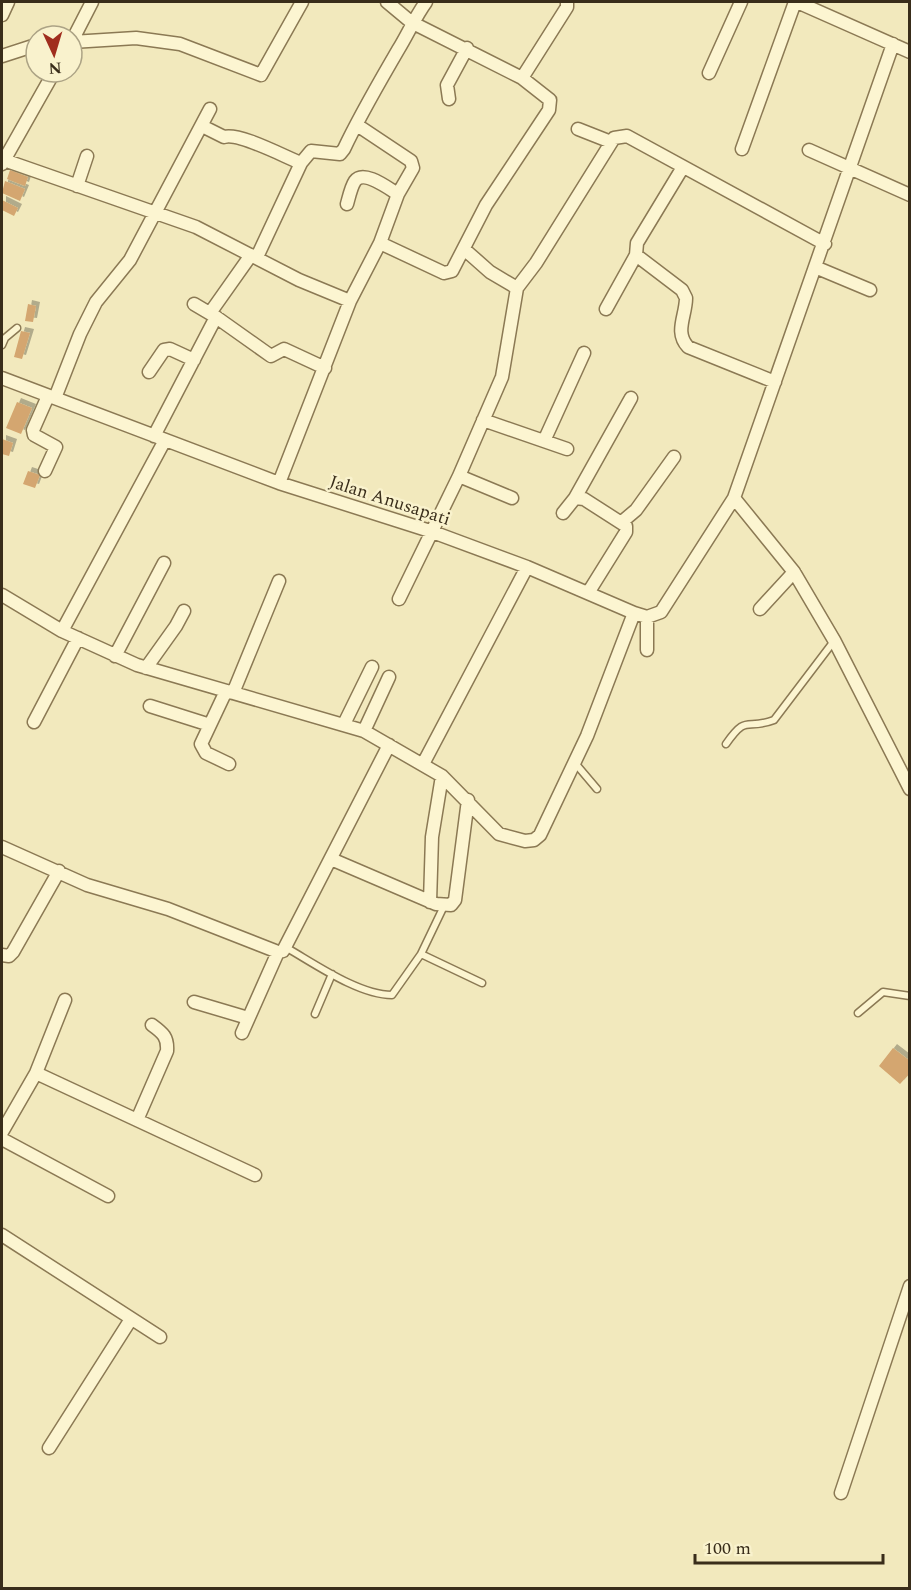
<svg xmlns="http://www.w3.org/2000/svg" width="911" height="1590" font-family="Spectral,serif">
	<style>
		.building { fill: #d4a66f; filter: url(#shadow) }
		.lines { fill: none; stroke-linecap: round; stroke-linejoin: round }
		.lane-casing { stroke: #8b7954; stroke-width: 9 }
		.street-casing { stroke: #8b7954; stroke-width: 15 }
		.lane { stroke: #fcf5d1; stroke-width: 6 }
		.street { stroke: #fcf5d1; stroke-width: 12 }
		.labels { text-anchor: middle; stroke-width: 5; stroke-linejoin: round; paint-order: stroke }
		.street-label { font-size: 18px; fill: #392d1a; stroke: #f9f2cd }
	</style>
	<defs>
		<filter id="shadow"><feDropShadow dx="4" dy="-4" stdDeviation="0" flood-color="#0004"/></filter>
	</defs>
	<rect width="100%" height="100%" fill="#f2e9bd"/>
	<path class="building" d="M10,170l18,7 -3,9 -18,-7z
		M5,181l20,8 -5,12 -18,-8z
		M2,200l16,8 -4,8 -12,-6z
		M28,304l8,2 -3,16 -8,-1z
		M21,331l9,2 -8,26 -8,-2z
		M17,402l15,6 -11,26 -15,-6z
		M2,439l11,4 -4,13 -7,-2z
		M28,471l12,4 -5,13 -12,-4z
		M893,1048l17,13v12l-10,11 -21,-18z"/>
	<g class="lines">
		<defs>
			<path id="lane" d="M2,345l3,-7 12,-10
				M726,744c22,-31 19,-13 48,-24l60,-79
				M575,763l22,26
				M287,948c28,16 72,47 105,47l29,-41 23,-48
				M421,954l61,29
				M858,1013l25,-21 27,4
				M315,1014l17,-40"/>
			<path id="street" d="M797,2l113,50
				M2,15l6,-13
				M72,41l20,-39
				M72,42l64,-4 44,6 81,31 41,-73
				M2,56l34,-11
				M709,73l32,-71
				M522,78l45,-71v-5
				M449,99l-2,-14 20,-37
				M202,126l22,11c15,-5 61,20 77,26
				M578,129l33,13
				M742,149l53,-147
				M809,150l101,45
				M4,160l192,67 103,53 51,21
				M2,164l52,-92
				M683,167l-46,76 -1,12 46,35 4,8c0,18 -12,34 2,49l87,35
				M77,186l10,-30
				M347,204c2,-7 4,-17 8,-23 9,-12 34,8 43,13
				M380,243l64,30 8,-2 34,-66 63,-95 1,-10 -28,-22 -111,-56 -24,-20
				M464,249l26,23 27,16
				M257,257l44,-94 10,-12 29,3 4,-5c16,-34 35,-66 54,-99 10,-16 17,-33 28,-48
				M815,267l55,23
				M194,304l22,13 55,39 13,-7 41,19
				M606,309l30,-54
				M210,313l41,-58
				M149,372l15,-22 6,-1 24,11
				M2,378l277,105 151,48 97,36 107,46 13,4 14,-5 73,-114 159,-454
				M55,398l25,-64 16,-32 34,-42 80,-151
				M483,420l84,29
				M154,436l62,-119
				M544,441l40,-88
				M45,471l11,-24 -22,-12 -1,-5 15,-34
				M459,476l53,22
				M279,483l71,-182 30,-58 18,-49 15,-26 -2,-7 -54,-36
				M575,498l56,-100
				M734,498l60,74 40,68 76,149
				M563,513l12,-15 9,1 42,27v6l-38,61
				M623,521l13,-11 38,-53
				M2,595l60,36 75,34 227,66 78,45 57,58 26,7 9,-1 6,-5 47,-99 47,-123
				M399,599l60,-123 43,-99 15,-89 19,-25 78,-125 13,-2 198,108
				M760,609l34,-37
				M647,617v33
				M62,631l103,-191
				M115,656l49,-93
				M146,668l30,-42 8,-15
				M226,691l-25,53 5,9 23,11
				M233,693l46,-112
				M150,706l60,19
				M34,722l44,-84
				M344,724l28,-57
				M364,731l25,-54
				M423,764l104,-197
				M2,847l85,38 81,24 110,43 5,-1 106,-206
				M331,859l105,45 15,1 4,-5 13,-100
				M430,902l2,-65 10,-61
				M2,955l7,1 4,-4 46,-81
				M194,1002l54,16
				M242,1033l36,-81
				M36,1073l219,102
				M137,1120l30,-69c1,-14 -4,-18 -15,-26
				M2,1132l34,-59 29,-73
				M2,1139l106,57
				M2,1235l158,102
				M49,1448l82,-129
				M841,1493l69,-207"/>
		</defs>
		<use href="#lane" class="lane-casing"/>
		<use href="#street" class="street-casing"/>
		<use href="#lane" class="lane"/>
		<use href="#street" class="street"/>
	</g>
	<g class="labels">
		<g class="street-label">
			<text transform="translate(390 500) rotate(18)" y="6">Jalan Anusapati</text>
		</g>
	</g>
	<rect width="911" height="1590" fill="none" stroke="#392d1a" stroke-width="6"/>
	<g transform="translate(54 54) rotate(176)"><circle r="28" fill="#f9f2cd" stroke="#aca385" stroke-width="1.5"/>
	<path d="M0-4.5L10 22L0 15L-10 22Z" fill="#a02e1e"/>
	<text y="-9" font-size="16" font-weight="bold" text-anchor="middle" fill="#392d1a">N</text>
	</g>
	<path d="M695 1554v9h188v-9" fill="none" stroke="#392d1a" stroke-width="3"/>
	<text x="704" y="1554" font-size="18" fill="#392d1a" stroke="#f9f2cd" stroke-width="4.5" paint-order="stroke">100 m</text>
</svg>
